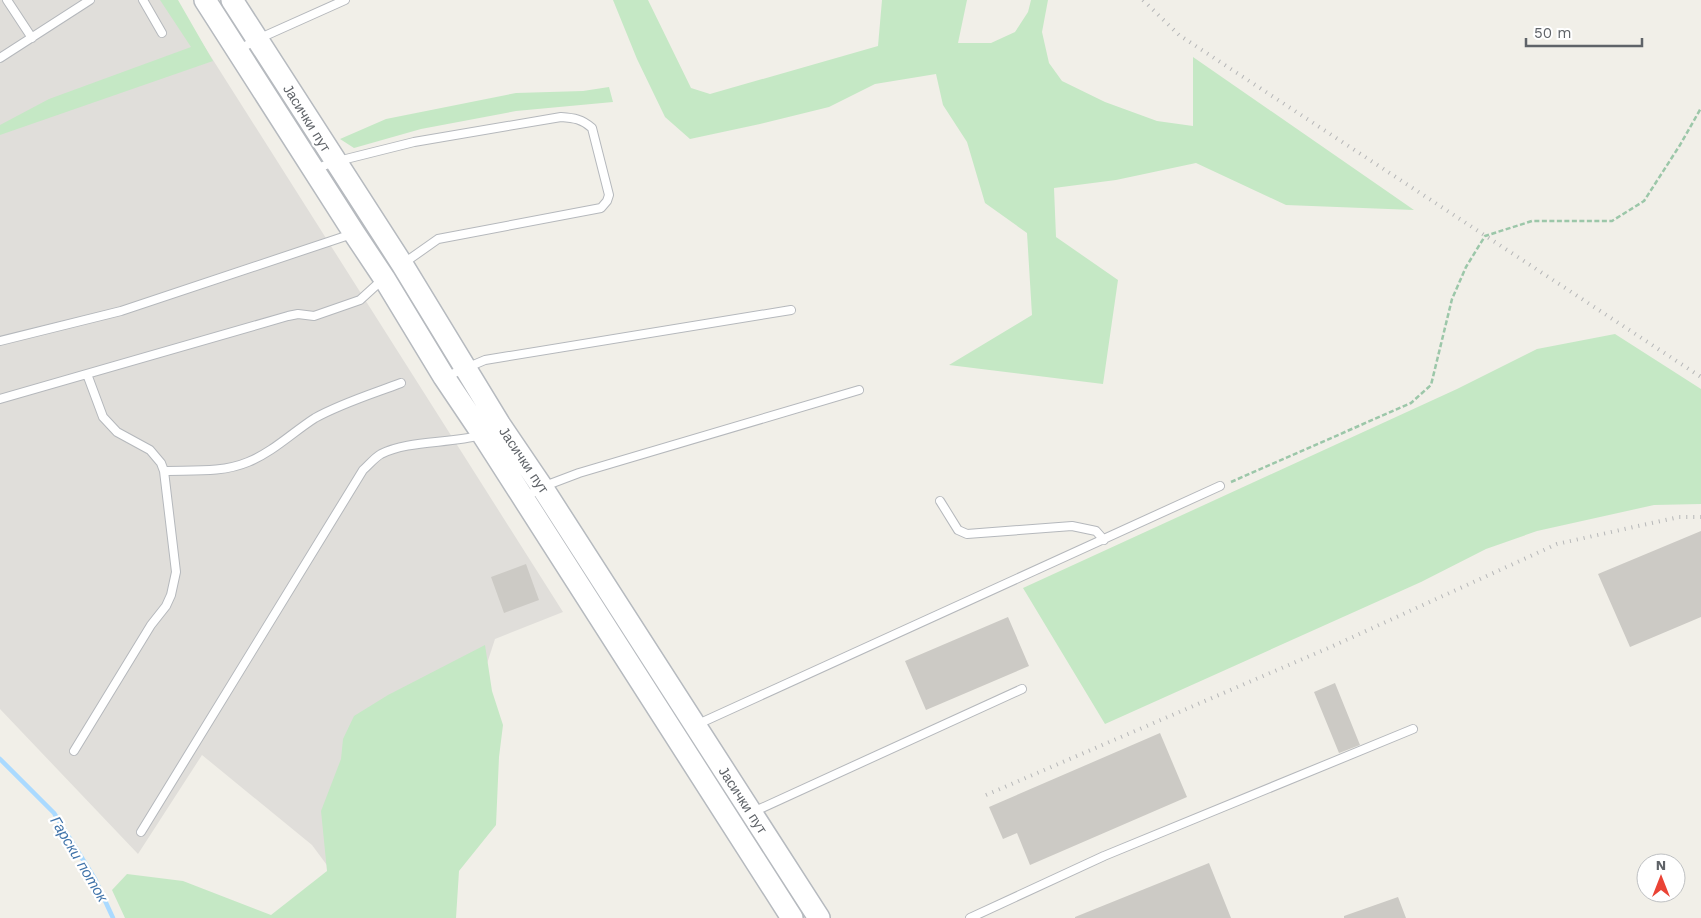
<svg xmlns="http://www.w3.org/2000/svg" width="1701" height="918" font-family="'Work Sans',sans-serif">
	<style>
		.industrial { fill: #e0deda }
		.green { fill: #c5e8c5 }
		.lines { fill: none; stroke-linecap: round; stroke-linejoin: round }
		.stream { stroke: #aadaff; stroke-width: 4.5 }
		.building { fill: #cccac5 }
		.lane-casing { stroke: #b5b8bc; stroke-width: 10 }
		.secondary-casing { stroke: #b6babf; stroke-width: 24 }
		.path { stroke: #9cc7a9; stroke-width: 2.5; stroke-dasharray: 5 2.5; stroke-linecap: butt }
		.lane { stroke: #fff; stroke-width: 8 }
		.secondary { stroke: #fff; stroke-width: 21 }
		.rail { stroke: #b6b7b8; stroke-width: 4; stroke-dasharray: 1 6; stroke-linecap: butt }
		.labels { text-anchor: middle; stroke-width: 4.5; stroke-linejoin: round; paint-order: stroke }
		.street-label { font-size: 14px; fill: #5f6368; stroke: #fff }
		.water-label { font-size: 15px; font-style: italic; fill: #4174aa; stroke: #fff }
	</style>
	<rect width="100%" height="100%" fill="#f1efe8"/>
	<path class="industrial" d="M0,0h175l388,612 -68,27 -36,110 -95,166 -52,-70 -110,-90 -64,99 -138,-145z"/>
	<path class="green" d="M160,0h18l35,61 -213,74v-10l49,-26 142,-52z
		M613,0h35l43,88 19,6 168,-48 4,-46h85l-9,43h33l24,-11 13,-20 3,-12h17l-6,32 7,31 13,18 43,21 52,19 36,5v-69l221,153 -128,-5 -90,-42 -80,17 -62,8 2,49 62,43 -15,104 -154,-19 83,-50 -5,-82 -42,-30 -18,-61 -24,-37 -7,-31 -61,10 -46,23 -69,17 -70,15 -25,-22 -28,-58z
		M609,87l4,15 -97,9 -95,18 -67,19 -14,-9 46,-20 130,-26 67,-2z
		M1615,334l86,55v115l-47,1 -117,26 -51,18 -65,33 -316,142 -82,-136 434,-199 80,-40z
		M485,645l7,46 11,34 -4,32 -3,68 -37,46 -3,47h-331l-13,-28 15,-16 56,7 88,34 56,-44 -6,-60 20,-52 2,-20 11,-23 34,-21z"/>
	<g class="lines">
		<path class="stream" d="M0,759l54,54 41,66 18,39"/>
	</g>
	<path class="building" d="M1701,531v86l-71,30 -32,-73z
		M526,564l13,36 -35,13 -13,-36z
		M1008,617l21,49 -103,44 -21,-49z
		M1335,683l25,62 -21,8 -25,-61z
		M1160,733l27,64 -157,68 -13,-32 -14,6 -14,-32z
		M1209,863l22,55h-156v-1z
		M1398,897l8,21h-62v-2z"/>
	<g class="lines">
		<defs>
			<path id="lane" d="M7,0l25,38
				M143,0l19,33
				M238,50l20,-11 87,-39
				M0,58l90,-58
				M315,169l19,-7 80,-20 147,-25c13,1 21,2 31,11l17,67 -2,6 -6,7 -163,31 -34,24
				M0,341l121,-30 231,-77
				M445,377l40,-17 306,-50
				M0,399l288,-83 10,-2 16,2 46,-16 23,-21
				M164,471c28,-1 58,2 84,-9 25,-10 45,-30 67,-44 27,-15 57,-24 86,-35
				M524,498l18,-11 37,-14 280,-83
				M940,501l18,29 9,4 105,-8 24,5 8,9
				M696,725l524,-239
				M74,751l77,-126 15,-19 5,-11 5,-23 -12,-101 -3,-8 -11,-13 -33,-18 -14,-15 -16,-43
				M753,812l269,-123
				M141,832l222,-362c6,-5 11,-12 18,-16 27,-14 69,-10 100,-19
				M970,918l134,-62 309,-127"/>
			<path id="secondary" d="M205,0l149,233 30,45 60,99 39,58 309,483
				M232,0l170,264 98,161 42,62 277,431"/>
		</defs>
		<use href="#lane" class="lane-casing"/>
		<use href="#secondary" class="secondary-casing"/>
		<path class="path" d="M1231,482l180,-79 20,-18 21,-86 14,-32 19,-31 47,-15h80l32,-20 36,-56 21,-37"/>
		<use href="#lane" class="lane"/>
		<use href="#secondary" class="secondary"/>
		<path class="rail" d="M1143,0l36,35 522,342
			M986,795l347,-149 224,-102 122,-27h22"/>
	</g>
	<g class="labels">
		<g class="street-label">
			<text transform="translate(307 118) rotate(58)" y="5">Јасички пут</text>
			<text transform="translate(524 460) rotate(56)" y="5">Јасички пут</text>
			<text transform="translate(743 800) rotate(57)" y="5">Јасички пут</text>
		</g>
		<g class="water-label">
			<text transform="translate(79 859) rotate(59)" y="5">Гарски поток</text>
		</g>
	</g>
	<g transform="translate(1661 878)"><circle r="24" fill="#ffffff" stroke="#bfc1c3"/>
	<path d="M0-4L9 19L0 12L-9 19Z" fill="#ea4335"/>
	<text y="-8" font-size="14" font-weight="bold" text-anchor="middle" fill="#5f6368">N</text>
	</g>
	<path d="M1526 38v8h116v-8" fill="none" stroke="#5f6368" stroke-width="2.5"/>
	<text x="1534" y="38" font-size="15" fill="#5f6368" stroke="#ffffff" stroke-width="4" paint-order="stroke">50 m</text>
</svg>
